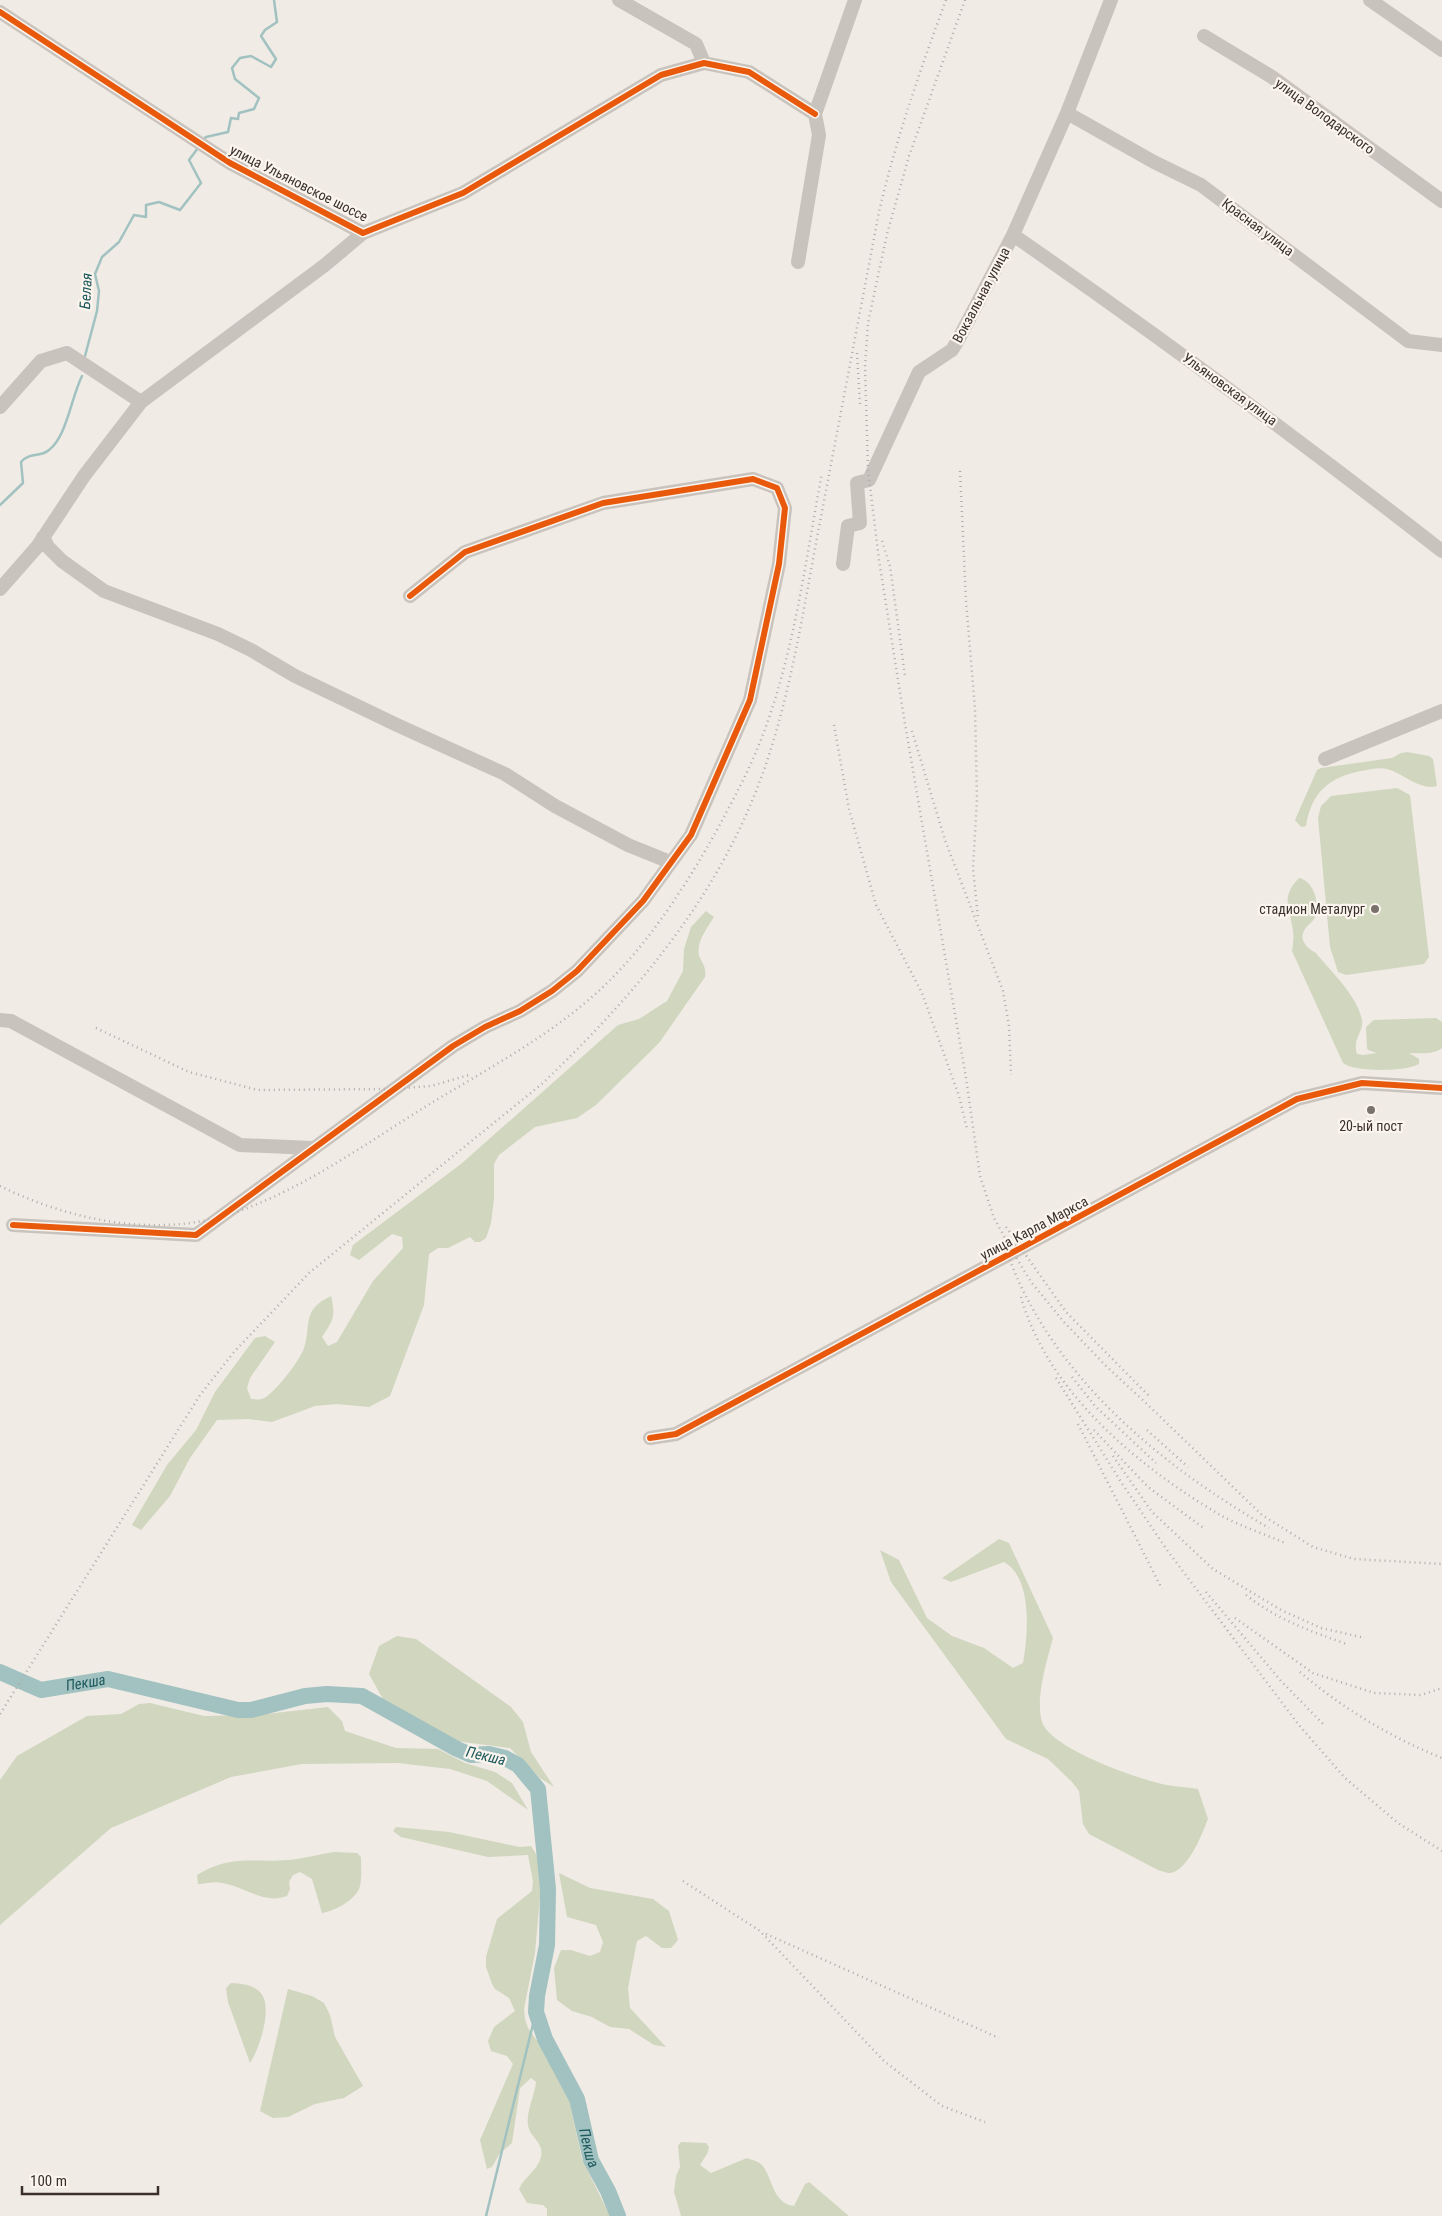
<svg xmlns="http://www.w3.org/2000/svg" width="1442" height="2216" font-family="'Roboto Condensed',sans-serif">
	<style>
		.green { fill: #d1d6bf }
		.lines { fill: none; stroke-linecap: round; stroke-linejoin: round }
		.stream { stroke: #a1c2c1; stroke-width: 2.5 }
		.river { stroke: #a1c2c1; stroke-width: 16 }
		.minor { stroke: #c9c3be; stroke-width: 14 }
		.rail { stroke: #b1aca8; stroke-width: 2.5; stroke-dasharray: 1 4; stroke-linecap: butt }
		.cycleway-casing { stroke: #fbf5ee; stroke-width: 9 }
		.cycleway { stroke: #e8590c; stroke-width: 6 }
		.poi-dot { fill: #7a716c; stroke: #fbf5ee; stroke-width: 2 }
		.labels { text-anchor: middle; stroke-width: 4.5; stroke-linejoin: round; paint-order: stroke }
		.street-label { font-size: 14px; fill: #3b302b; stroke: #fbf5ee }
		.poi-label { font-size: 14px; fill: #3b302b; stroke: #fbf5ee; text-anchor: end }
		.water-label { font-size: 15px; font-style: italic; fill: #1f5a5e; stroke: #fbf5ee }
	</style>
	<rect width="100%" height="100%" fill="#f0ebe5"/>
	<path class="green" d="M1407,752l22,4 4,3 4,27c-17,5 -34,-13 -50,-17 -9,-2 -18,1 -26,2 -32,6 -50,22 -55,55l-5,1 -6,-7 22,-50 4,-2 71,-10 9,-5z
		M1397,788l13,7 19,162 -5,7 -78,11 -8,-3 -8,-25 -12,-129 3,-12 10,-10z
		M1299,878c15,3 21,26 16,39 -2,5 -8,8 -10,12 -7,11 2,19 11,24 16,20 41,42 46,67 2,12 -10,18 -5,34l6,1 14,-2 -9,-3 -1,-2 -1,-21 8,-7 62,-2 6,4v26c-9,7 -22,5 -33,5l10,6v5c-12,8 -66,8 -76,-1l-51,-112c1,-6 2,-14 1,-20 -3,-23 -13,-34 6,-53z
		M706,911l8,6c-7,11 -20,28 -14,41 4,8 6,10 5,19l-46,66 -63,62 -19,13 -42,9 -36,28 -5,9v35l-3,24 -5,15 -6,4h-5l-5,-5 -22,11h-10l-9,6 -5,51 -34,91 -21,11 -32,-3 -22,2 -43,16 -24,-3 -31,1 -27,38 -20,38 -29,34 -9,-5 35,-60 29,-35 19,-38 40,-54 10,-2 10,6 -25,36 -3,10 4,11c3,0 8,1 11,0 11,-3 39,-40 42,-51 8,-24 -3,-38 27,-52 5,21 2,24 -9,41l6,9 9,-4 36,-61 30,-33 -1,-11 -10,-3 -33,26 -9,-5 3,-10 108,-81 157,-139 21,-6 28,-18 16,-30 1,-22 7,-22z
		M999,1539l10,4 44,95c-6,22 -18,61 -11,84 9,27 98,58 125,63 10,2 20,2 31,4l10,30c-6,15 -20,52 -38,54 -3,0 -8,-2 -12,-3l-69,-36 -6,-10 -4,-33 -7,-9 -24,-23 -42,-20 -115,-157 -11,-32 19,10 28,58 25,18 32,12 29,20 10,-5c5,-28 10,-85 -19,-101l-53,20 -9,-4z
		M397,1636l19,3 95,68 12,15 8,30 23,35 -14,-9 -30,-30 -55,-7 -71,-40 -15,-27 10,-28z
		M150,1703l54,13 53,-1 71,-8 14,14 3,10 51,17 42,1 27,14 30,9 17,11 16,27 -41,-29 -37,-12 -52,-6 -96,1 -71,13 -120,51 -111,97v-145l17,-24 70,-40 34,-2 18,-10z
		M396,1827l53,5 71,15 11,-1 8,13 3,14 -7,80 -11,56 1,10 3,9 15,21 25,46 14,64 28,57h-63v-7l-4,-4 -16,-2 -8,-14c5,-12 19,-19 22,-32 3,-13 -8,-18 -12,-28 -5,-14 6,-33 7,-47l-5,-4 -11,10 -8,55 -12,10 -8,14 -5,2 -7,-29 33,-76 -6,-8 -16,-5 -3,-10 6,-14 21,-16 -6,-13 -14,-9 -3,-5 -6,-17v-10l11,-38 35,-28 1,-10 -5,-26 -40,2 -87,-20 -8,-6z
		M334,1852l23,1 4,4c0,9 1,20 -1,29 -3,13 -25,25 -38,27l-10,-34 -12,-7 -7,3 -4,7 1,7 -3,7c-23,9 -43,-10 -65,-13 -7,-2 -17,1 -24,1l-1,-9c35,-21 54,-12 91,-15 15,-1 31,-6 46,-8z
		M559,1873l31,15 63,11 16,12 9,29 -7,8h-9l-16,-12 -9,5 -9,47 2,20 36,39 -12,-2 -25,-16 -19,-2 -18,-10 -20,-6 -15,-11 -3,-32 7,-18h10l19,6 10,-4 3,-10 -7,-17 -29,-8z
		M231,1983c11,1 21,1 29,9 14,14 -1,58 -10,71l-22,-61 -2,-14z
		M288,1989l24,7 12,7 6,12 5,22 28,49 -19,12 -29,6 -27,13 -15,1 -13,-7z
		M681,2142l25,1 3,4 -1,5 -8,13 11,8 36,-15c5,2 11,3 15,7 11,13 10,38 32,41l11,-22 4,-2 40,34h-168l-7,-24 2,-16 4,-9 -2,-21z"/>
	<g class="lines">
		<path class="stream" d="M204,139l2,-2 22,-5 3,-14 7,1 1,-6 15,-4 5,-11 -24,-19 -3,-11 8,-10 11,-2 20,11 5,-8 -15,-23 4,-6 12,-8 -3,-22
			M85,356l12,-45 2,-20 -4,-17 7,-17 17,-15 15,-27 12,2v-12l13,-3 21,8 21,-27 -12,-23 9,-12
			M0,505l23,-22 -2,-21c10,-11 19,-4 28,-12 18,-14 22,-52 33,-74
			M486,2216l50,-204"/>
		<path class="river" id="s1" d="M0,1672l41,18 67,-11 130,31h13l54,-14 22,-2 35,2 95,53 14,6 18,-1 16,4 13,7 20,24 10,100 -1,56 -10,51 -1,16 9,27 32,60 14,61 17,31 10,25"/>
		<path class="minor" d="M619,0l77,44 8,19
			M1370,0l72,50
			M0,12l230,151 133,70 100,-40 198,-118 43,-12 45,9 66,42
			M1204,36l68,41 170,124
			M1067,113l87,49 47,23 207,156 34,4
			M1013,235c146,101 289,207 429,316
			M798,262l21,-127 -4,-21 40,-114
			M0,407l41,-46 26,-8 74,49
			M43,537l5,10 14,14 42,30 114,43 33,16 44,26 102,49 108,49 50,32 73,39 42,17
			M843,564l5,-38 12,-3 -3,-40 12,-3 50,-108 33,-22 6,-10 55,-105 54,-122 44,-113
			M0,589l37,-42 47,-71 57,-74 184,-137 38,-32
			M1325,759l117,-48
			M0,1020l11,1 229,124 73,3
			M13,1225l183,10 257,-189 32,-19 35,-16 32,-20 25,-20 66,-70 48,-66 59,-135 29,-136 6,-56 -8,-20 -24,-9 -150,24 -138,49 -55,44
			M650,1438l26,-4 621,-335 65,-16 80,5"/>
		<path class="rail" d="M965,0l-56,156 -22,78 -19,89 -3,44 3,103 11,90 26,164 61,354 14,98 14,42 20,36 17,28 33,40 41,43 42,39 115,111 51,32 41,12 88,5
			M857,353l3,52
			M960,471l6,130 9,108 2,90 -4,69 5,50
			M882,541l8,25 15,110
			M834,725l15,84 27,96 46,88 37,103 8,33
			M912,731l33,109 58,151 6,35 2,49
			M96,1028l93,44 69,18 134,-1 39,-3 38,-11
			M0,1186c73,36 164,54 242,24 68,-25 129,-70 191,-108 58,-35 120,-68 170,-115 55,-52 103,-133 137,-201 50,-96 62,-207 82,-313
			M1006,1227l60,85 83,84
			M1008,1255c44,121 152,210 261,273
			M1021,1297c27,96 119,171 201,219 20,11 43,18 63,27
			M1072,1377l23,29 61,57
			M1056,1378l65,104 46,68 131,174 47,54 53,45 44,28
			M1078,1424l84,165
			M1094,1430l54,57 57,42
			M1147,1430l41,37
			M1113,1456l39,56 61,57 68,41 40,18 44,10
			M1206,1592l75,89 44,45
			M1246,1595c33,26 65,36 103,50
			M1235,1618l78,55 61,20 47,2 21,-7
			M1300,1672c42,36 90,65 142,86
			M0,1714l200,-319 34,-43 75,-79 234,-190c78,-75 149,-155 196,-253 44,-90 59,-190 77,-287 21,-110 42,-221 63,-331 17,-73 41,-142 67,-212
			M683,1881l77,50 124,130 58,45 43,16
			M766,1934l233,104"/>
		<defs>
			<path id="cycleway" d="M0,12l230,151 133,70 100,-40 198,-118 43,-12 45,9 66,42
				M13,1225l183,10 257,-189 32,-19 35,-16 32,-20 25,-20 66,-70 48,-66 59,-135 29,-136 6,-56 -8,-20 -24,-9 -150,24 -138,49 -55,44
				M650,1438l26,-4 621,-335 65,-16 80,5"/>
		</defs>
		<use href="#cycleway" class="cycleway-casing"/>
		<use href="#cycleway" class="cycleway"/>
	</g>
	<g class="poi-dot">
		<circle cx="1375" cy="909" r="5"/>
		<circle cx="1371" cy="1110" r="5"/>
	</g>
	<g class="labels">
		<g class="street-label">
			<text transform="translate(1325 116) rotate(36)" y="5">улица Володарского</text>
			<text transform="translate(299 183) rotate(27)" y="5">улица Ульяновское шоссе</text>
			<text transform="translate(1258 227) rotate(37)" y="5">Красная улица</text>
			<text transform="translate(981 295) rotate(-62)" y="5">Вокзальная улица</text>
			<text transform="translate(1230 389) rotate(36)" y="5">Ульяновская улица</text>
			<text transform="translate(1034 1228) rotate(-28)" y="5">улица Карла Маркса</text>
		</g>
		<g class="poi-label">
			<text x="1365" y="914">стадион Металург</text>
			<text x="1371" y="1131" text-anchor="middle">20-ый пост</text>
		</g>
		<g class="water-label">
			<text transform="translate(86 291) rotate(-87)" y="5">Белая</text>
			<text dy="5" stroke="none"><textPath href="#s1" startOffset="90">Пекша</textPath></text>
			<text transform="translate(486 1756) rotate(13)" y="5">Пекша</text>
			<text dy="5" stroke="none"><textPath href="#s1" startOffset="948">Пекша</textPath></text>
		</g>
	</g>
	<path d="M22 2186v8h136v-8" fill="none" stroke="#3b302b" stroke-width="2.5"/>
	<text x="30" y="2186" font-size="15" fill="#3b302b" stroke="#fbf5ee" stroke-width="4" paint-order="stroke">100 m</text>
</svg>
